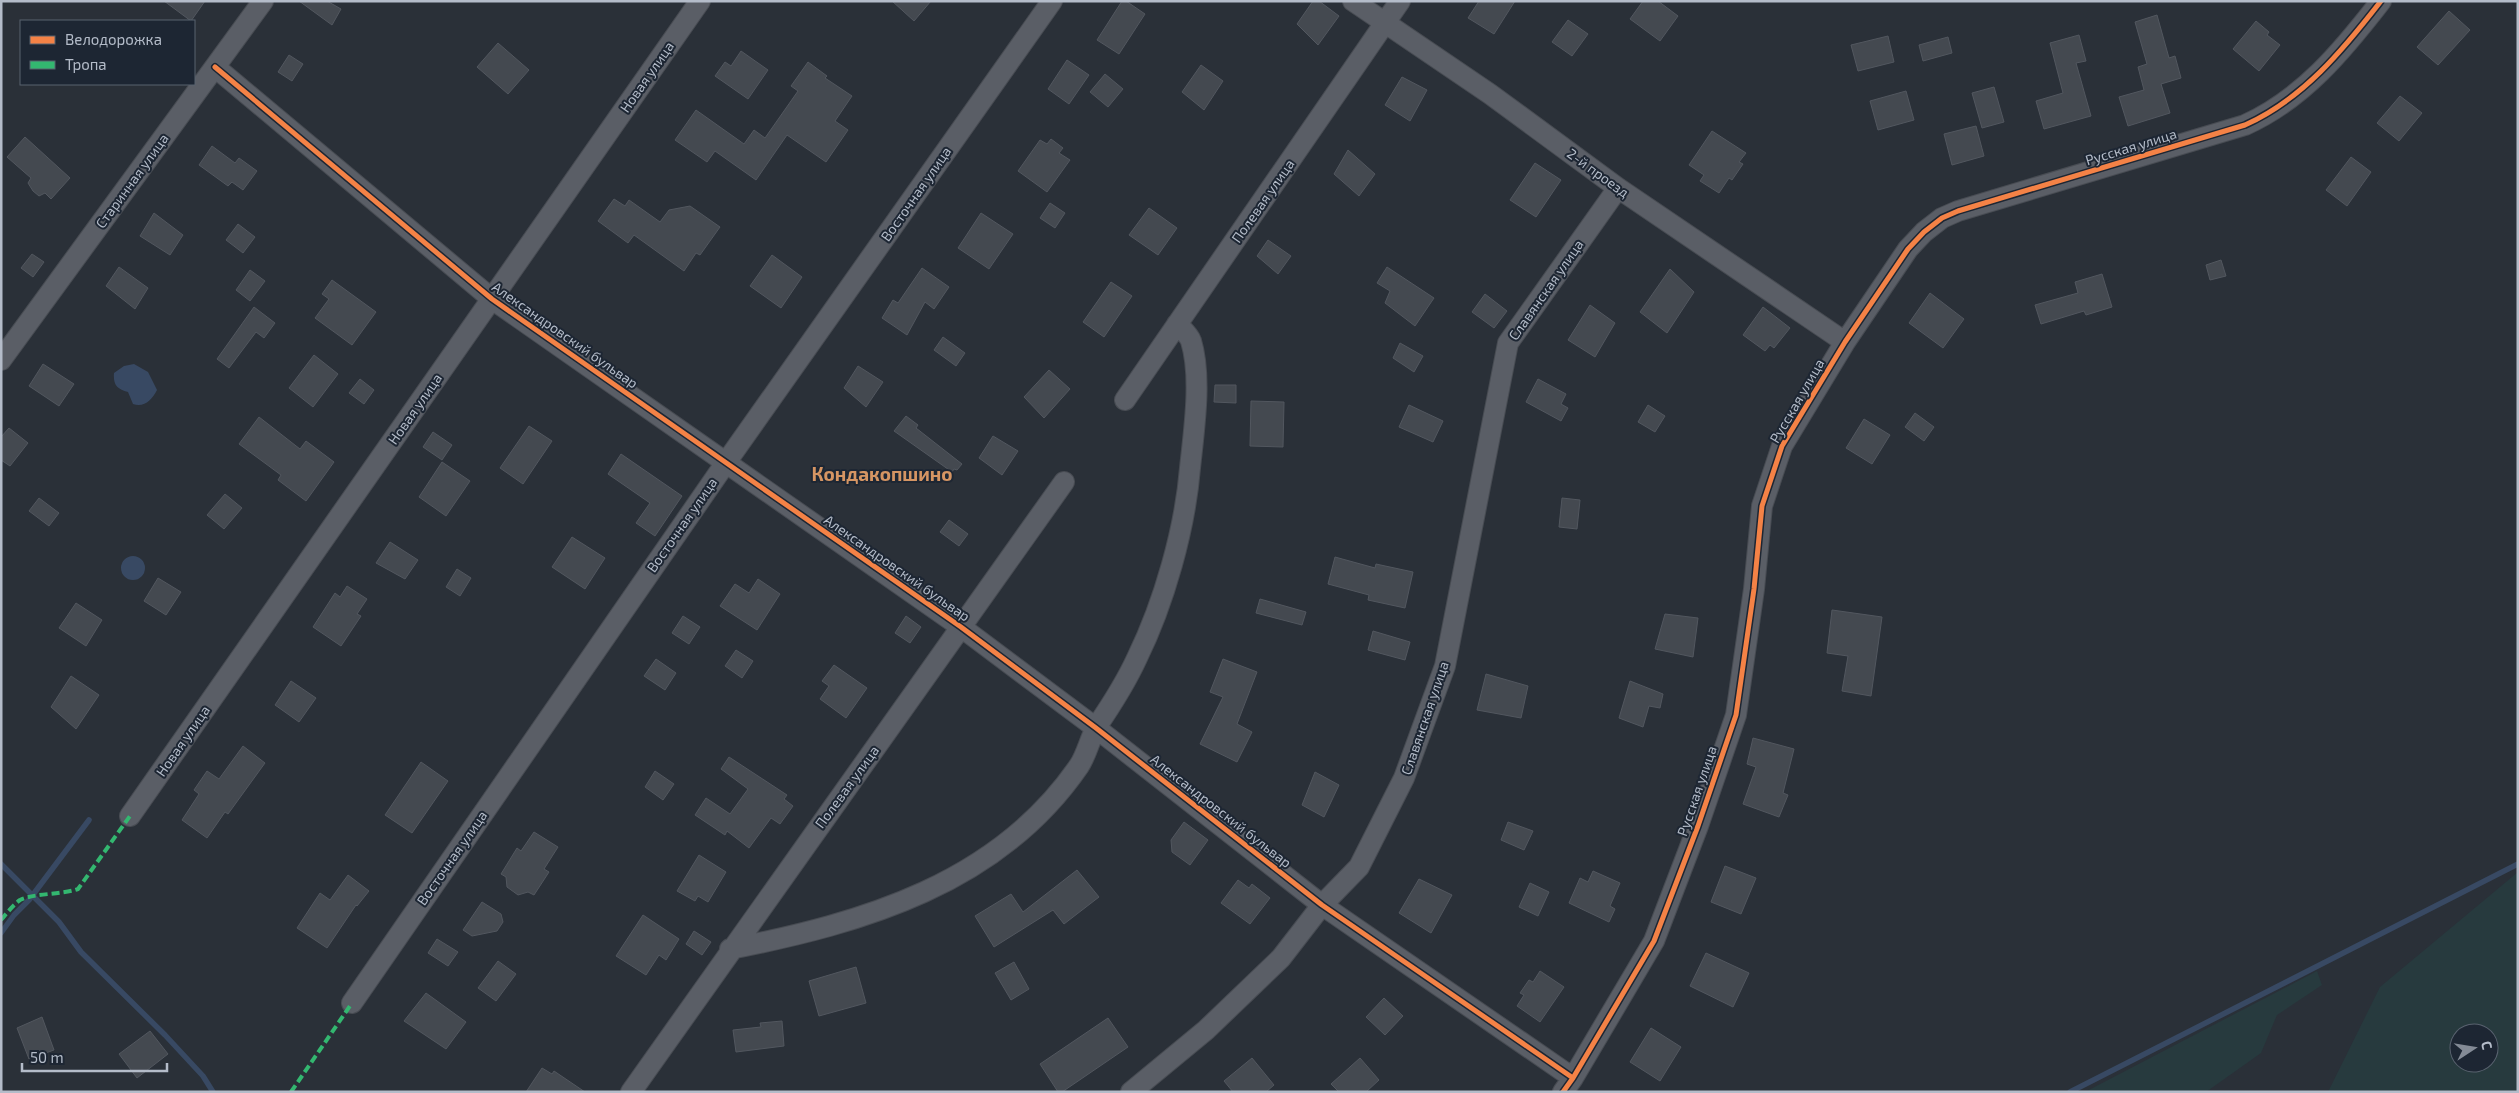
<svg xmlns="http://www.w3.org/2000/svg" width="2519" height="1093" font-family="'Exo 2',sans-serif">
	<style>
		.green { fill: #273a3e; fill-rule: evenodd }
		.water { fill: #384963 }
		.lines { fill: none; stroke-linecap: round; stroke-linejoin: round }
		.stream { stroke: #384963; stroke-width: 5.5 }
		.building { fill: #444950; stroke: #52575f }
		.minor-casing { stroke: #484c53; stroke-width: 22 }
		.minor { stroke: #5a5e66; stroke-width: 20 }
		.quiet { stroke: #33b770; stroke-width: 4; stroke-dasharray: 8 4; stroke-linecap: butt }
		.cycleway-casing { stroke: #1d2633; stroke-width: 8 }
		.cycleway { stroke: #f48246; stroke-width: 5 }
		.labels { text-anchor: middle; stroke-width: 4; stroke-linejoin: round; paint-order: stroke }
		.street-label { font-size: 14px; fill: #b4bcc9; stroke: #1d2633 }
		.district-label { font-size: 19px; font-weight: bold; fill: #d59563; stroke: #1d2633 }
	</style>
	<rect width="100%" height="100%" fill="#2a3038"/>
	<path class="green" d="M2518,872v220h-190l52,-105zM2459,1033h30v30h-30z
		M2317,971l5,14 -45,30 -16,38 -55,39h-121z"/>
	<path class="water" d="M134,364l14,8 9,18c-5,10 -13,18 -24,14l-5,-12c-11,-3 -15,-7 -14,-19l10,-7z
		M121 568a12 12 0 1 1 24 0a12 12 0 1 1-24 0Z"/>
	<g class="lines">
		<path class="stream" d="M1,864l58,58 22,30 84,83 38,41 10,16
			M1,933l13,-18 15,-15 60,-80
			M2070,1092l448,-228"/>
	</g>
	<path class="building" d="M164,1h41l-14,20z
		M299,1h28l14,8 -9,16z
		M892,1h39l-17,20z
		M1122,1h4l19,13 -26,40 -22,-14z
		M1313,1h6l20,15 -21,29 -21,-21z
		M1479,1h36l-21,33 -26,-16z
		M1643,1h15l20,15 -18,25 -30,-22z
		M2449,11l21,19 -32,35 -21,-18z
		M2157,15l12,43 6,-2 6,22 -20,6 9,29 -42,13 -9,-29 25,-7 -6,-23 9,-3 -12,-42z
		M1568,20l20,14 -16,22 -20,-14z
		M2256,21l13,11 -2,3 13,10 -21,26 -26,-22z
		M2079,35l7,26 -10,2 15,53 -47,13 -8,-28 27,-8 -13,-50z
		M1888,36l6,26 -36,9 -7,-26z
		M1948,37l4,16 -29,8 -4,-16z
		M498,43l31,27 -21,24 -31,-27z
		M741,51l27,19 -20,29 -33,-23 10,-14 6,4z
		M289,55l14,9 -11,17 -14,-9z
		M1067,60l22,15 -20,29 -21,-15z
		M808,62l19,14 -2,2 27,18 -17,25 13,9 -22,32 -39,-27 -31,45 -41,-29 -8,11 -32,-22 21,-30 48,34 10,-14 11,8 33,-47 -7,-5z
		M1201,65l22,16 -19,29 -22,-18z
		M1105,74l18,15 -15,18 -18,-15z
		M1402,77l25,13 -17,31 -25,-16z
		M1994,87l10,35 -22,6 -10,-35z
		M1906,91l8,29 -36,10 -8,-29z
		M2400,96l22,17 -23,28 -22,-18z
		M1976,126l8,30 -32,9 -8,-31z
		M1712,131l34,22 -7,9 4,2 -11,16 -3,-2 -10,15 -19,-12 4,-6 -15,-10z
		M25,137l45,41 -19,21 -6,-6 -6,3 -6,-5 -5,-8 3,-5 -24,-21z
		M1051,139l12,9 -4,5 11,7 -23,32 -29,-21 22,-31 7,4z
		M212,146l23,17 4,-5 18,13 -14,19 -11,-8 -4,4 -29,-21z
		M1348,150l27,24 -16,22 -25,-22z
		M2351,157l20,15 -24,34 -21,-16z
		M1535,163l26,17 -25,37 -26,-17z
		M614,199l11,7 4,-6 31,22 9,-12 21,-4 30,21 -20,28 -4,-2 -12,18 -50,-36 -6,8 -30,-22z
		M1050,203l15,10 -10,15 -15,-10z
		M1149,208l28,20 -19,27 -29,-20z
		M154,213l29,22 -13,20 -30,-19z
		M981,213l32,21 -24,35 -31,-21z
		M238,224l17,13 -12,16 -17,-13z
		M1268,240l23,16 -13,18 -21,-18z
		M32,254l12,8 -11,15 -12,-9z
		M772,255l30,22 -21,31 -31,-22z
		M2221,260l5,16 -16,4 -4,-15z
		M119,267l29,21 -13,21 -29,-23z
		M1387,267l47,31 -19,28 -30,-23 5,-12 -13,-8z
		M922,268l27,19 -15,22 -9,-7 -18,33 -25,-17 11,-18 5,3z
		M1670,269l24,23 -27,41 -27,-21z
		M250,270l15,11 -15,20 -14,-11z
		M2102,274l10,33 -26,8 -2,-4 -43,13 -6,-19 43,-12 -3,-11z
		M332,280l44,32 -24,33 -37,-27 14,-19 -7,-5z
		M1111,282l21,14 -28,41 -21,-15z
		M1930,293l34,26 -21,29 -34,-25z
		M1485,294l22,17 -13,17 -22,-16z
		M1590,305l25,18 -20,34 -27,-17z
		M254,307l21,16 -11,15 -8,-6 -27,36 -12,-9z
		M1763,307l27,21 -16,20 -4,-3 -5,6 -22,-16z
		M943,337l22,16 -9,13 -22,-16z
		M1400,343l23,13 -9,16 -21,-14z
		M314,355l24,19 -25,33 -24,-19z
		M43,364l31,20 -15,22 -30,-20z
		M858,366l25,16 -17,25 -22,-19z
		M1049,370l21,19 -26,29 -20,-21z
		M360,379l14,11 -10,14 -15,-11z
		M1538,379l28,15 -5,10 7,4 -7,13 -35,-19z
		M1215,385h21v18l-22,-1z
		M1251,401l33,1 -1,45 -33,-1z
		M1409,405l34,16 -10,21 -34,-15z
		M1648,405l17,11 -10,16 -17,-10z
		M1915,413l19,14 -10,14 -19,-14z
		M906,416l12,9 -2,3 46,36 -5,6 -3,-1 -2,3 -58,-41z
		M259,417l41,32 6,-8 28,21 -28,39 -28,-21 3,-5 -42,-31z
		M1864,419l26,16 -18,29 -26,-16z
		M529,426l23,15 -29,43 -23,-16z
		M9,428l19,15 -18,23 -9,-6v-23z
		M433,432l19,13 -10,15 -19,-13z
		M993,436l25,15 -16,24 -23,-17z
		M621,454l61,42 -27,40 -19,-13 14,-20 -42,-29z
		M442,462l28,19 -24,35 -27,-19z
		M225,494l17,14 -18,21 -17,-14z
		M39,498l20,15 -10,13 -20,-15z
		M1562,498l18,2 -3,29 -18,-2z
		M949,520l19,14 -9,12 -19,-14z
		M572,537l33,21 -20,31 -33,-22z
		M390,542l28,18 -13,19 -29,-16z
		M1335,557l40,11 1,-4 37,8 -8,36 -37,-8 1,-5 -41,-11z
		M457,569l14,9 -11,18 -14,-9z
		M158,578l23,14 -15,23 -22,-14z
		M758,579l22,15 -23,36 -37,-24 15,-22 14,9z
		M347,586l20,13 -10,15 4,2 -20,30 -28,-19 22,-34 5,4z
		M1260,599l46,13 -4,13 -46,-12z
		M76,603l26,17 -16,26 -27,-18z
		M1832,610l50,7 -11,79 -29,-5 6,-35 -21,-3z
		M1665,614l33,4 -5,39 -38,-8z
		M683,616l17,11 -11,17 -17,-11z
		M906,616l15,11 -11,16 -15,-10z
		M1373,631l37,11 -5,18 -37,-10z
		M736,650l17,11 -11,17 -17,-12z
		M656,659l20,14 -11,17 -21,-14z
		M1223,659l34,13 -20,52 15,8 -15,30 -37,-18 23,-47 -13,-5z
		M834,665l33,23 -21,30 -26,-19 9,-13 -7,-5z
		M1486,674l42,12 -7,32 -44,-8z
		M71,676l28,19 -23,34 -25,-22z
		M291,681l25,17 -17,24 -24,-17z
		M1630,681l33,13 -3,14 -11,-2 -6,21 -24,-9z
		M1753,738l41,11 -11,44 5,2 -9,22 -36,-13 13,-37 -9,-3z
		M243,746l22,17 -37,51 -3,-2 -18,26 -25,-18 17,-26 -5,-4 13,-19 12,8z
		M729,757l58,38 -3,4 9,7 -13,18 -9,-6 -22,30 -22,-17 -2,4 -30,-20 11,-17 24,16 18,-25 -27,-20z
		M421,762l27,19 -36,52 -27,-18z
		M655,771l19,13 -11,16 -18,-13z
		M1315,772l24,13 -15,32 -22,-12z
		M1184,822l24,18 -18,25 -18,-13 -1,-12z
		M1508,822l25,9 -9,19 -23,-10z
		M534,832l24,15 -14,22 5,3 -15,23 -6,-3 -10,3 -11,-8 -1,-10 -5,-3 16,-26 4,3z
		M699,855l27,17 -18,30 -10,-6 -3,5 -18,-10z
		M1725,866l31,12 -15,36 -30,-12z
		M1077,870l22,27 -35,27 -11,-14 -59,37 -19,-31 36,-22 12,18z
		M1593,871l27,12 -10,23 5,3 -6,13 -40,-19 11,-25 8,4z
		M348,875l21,16 -12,15 -1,-1 -29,43 -30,-20 23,-35 10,7z
		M1419,879l33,16 -21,38 -32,-20z
		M1238,880l11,8 3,-4 18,14 -20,26 -29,-21z
		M1530,883l19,9 -11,24 -19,-9z
		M482,902l19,12 2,8 -6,9 -25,5 -9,-6z
		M643,915l36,24 -13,21 -7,-5 -13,20 -30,-19z
		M694,931l17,11 -9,13 -16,-11z
		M437,939l21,13 -10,14 -20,-13z
		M1706,953l43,20 -16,34 -43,-21z
		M498,961l18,13 -20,27 -18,-13z
		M1014,962l15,27 -18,11 -16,-27z
		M856,967l10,36 -47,13 -10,-35z
		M1540,971l24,16 -24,35 -23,-16 7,-11 -4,-2 9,-13 4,2z
		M426,993l40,29 -20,27 -42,-28z
		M1384,998l19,18 -18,19 -19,-18z
		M42,1017l12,33 -25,9 -12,-31z
		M1108,1018l20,29 -66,45h-4l-18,-28z
		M782,1021l2,25 -48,6 -3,-22 28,-3 -1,-4z
		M1651,1028l30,19 -21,34 -30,-19z
		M150,1031l18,23 -31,24 -18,-24z
		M1252,1058l22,27 -8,7h-33l-9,-11z
		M1360,1058l19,22 -13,12h-27l-8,-8z
		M542,1068l10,6 2,-3 31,21h-59z"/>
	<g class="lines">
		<defs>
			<path id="minor" d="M1353,1l137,93 128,94 227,154
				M215,67l277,232 469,328 135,101 226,177 251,173
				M1,360l262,-359
				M1125,400l275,-399
				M130,816l570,-815
				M730,949c133,-26 268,-65 349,-183 8,-12 11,-28 18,-40 15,-22 29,-44 40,-68 27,-55 48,-129 53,-190 4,-38 12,-91 1,-127 -2,-6 -9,-12 -14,-17
				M352,1003l375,-542 325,-460
				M631,1092l433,-610
				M1131,1092l75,-62 75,-72 41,-53 37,-38 45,-89 41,-112 63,-323 110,-155
				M1563,1092l10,-14 81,-137 44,-115 38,-111 18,-126 8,-83 20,-60 63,-104 63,-93 16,-17 18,-14 16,-7 287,-86c58,-26 98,-75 136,-124"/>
		</defs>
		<use href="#minor" class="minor-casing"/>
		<use href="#minor" class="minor"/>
		<path class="quiet" d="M1,920c6,-7 12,-15 19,-20 14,-7 40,-5 58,-11l52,-73
			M291,1092l61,-89"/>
		<defs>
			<path id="cycleway" d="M215,67l277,232 469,328 135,101 226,177 251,173
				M1563,1092l10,-14 81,-137 44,-115 38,-111 18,-126 8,-83 20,-60 63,-104 63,-93 16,-17 18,-14 16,-7 287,-86c58,-26 98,-75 136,-124"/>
		</defs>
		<use href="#cycleway" class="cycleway-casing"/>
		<use href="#cycleway" class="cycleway"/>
	</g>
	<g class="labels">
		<g class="street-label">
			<text transform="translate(647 77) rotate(-55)" y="5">Новая улица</text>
			<text transform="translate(2131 147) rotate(-17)" y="5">Русская улица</text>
			<text transform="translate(1598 173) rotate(36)" y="5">2-й проезд</text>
			<text transform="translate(132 181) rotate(-54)" y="5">Старинная улица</text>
			<text transform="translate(916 194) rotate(-55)" y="5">Восточная улица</text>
			<text transform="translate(1263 201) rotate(-55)" y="5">Полевая улица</text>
			<text transform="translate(1546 290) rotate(-55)" y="5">Славянская улица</text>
			<text transform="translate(565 335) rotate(35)" y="5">Александровский бульвар</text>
			<text transform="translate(1797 401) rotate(-60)" y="5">Русская улица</text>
			<text transform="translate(415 409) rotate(-55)" y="5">Новая улица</text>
			<text transform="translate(682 525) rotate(-55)" y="5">Восточная улица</text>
			<text transform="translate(897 568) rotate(35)" y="5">Александровский бульвар</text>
			<text transform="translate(1425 718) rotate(-71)" y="5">Славянская улица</text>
			<text transform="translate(183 741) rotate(-55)" y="5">Новая улица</text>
			<text transform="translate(847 787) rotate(-54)" y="5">Полевая улица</text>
			<text transform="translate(1697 791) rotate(-71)" y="5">Русская улица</text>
			<text transform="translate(1221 811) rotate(38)" y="5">Александровский бульвар</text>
			<text transform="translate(452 858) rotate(-55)" y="5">Восточная улица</text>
		</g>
		<g class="district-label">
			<text x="882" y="481">Кондакопшино</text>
		</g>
	</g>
	<rect width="2519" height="1093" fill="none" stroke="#b4bcc9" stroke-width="5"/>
	<rect x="20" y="20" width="175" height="65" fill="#1d2633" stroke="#59626f"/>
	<rect x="30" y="36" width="25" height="8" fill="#f48246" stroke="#59626f"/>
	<text x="65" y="45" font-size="15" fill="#b4bcc9">Велодорожка</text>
	<rect x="30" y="61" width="25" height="8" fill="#33b770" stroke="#59626f"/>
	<text x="65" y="70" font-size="15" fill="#b4bcc9">Тропа</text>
	<g transform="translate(2474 1048) rotate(78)"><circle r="24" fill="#1d2633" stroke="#59626f"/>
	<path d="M0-4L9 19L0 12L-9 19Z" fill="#848b96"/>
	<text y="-8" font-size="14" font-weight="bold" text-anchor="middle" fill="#b4bcc9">С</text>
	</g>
	<path d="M22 1063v8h145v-8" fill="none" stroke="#b4bcc9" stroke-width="2.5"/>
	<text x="30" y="1063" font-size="15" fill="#b4bcc9" stroke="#1d2633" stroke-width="4" paint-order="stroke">50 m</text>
</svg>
